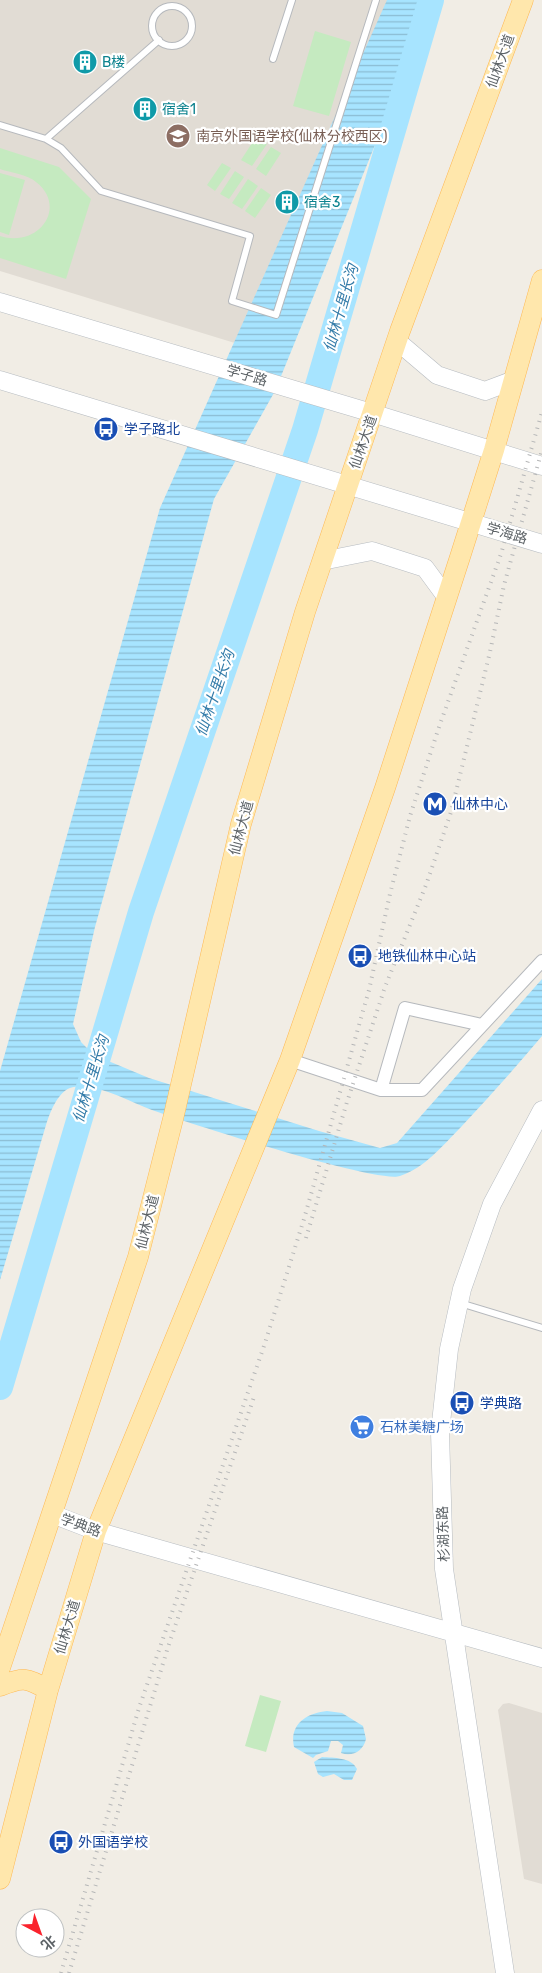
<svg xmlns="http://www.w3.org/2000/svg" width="542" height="1973" font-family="Rubik,'Noto Sans SC',sans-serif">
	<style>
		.education { fill: #e1dcd4 }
		.green { fill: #c5eac0 }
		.water { fill: url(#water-rules) }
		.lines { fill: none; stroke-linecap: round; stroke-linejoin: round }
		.river { stroke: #a7e4ff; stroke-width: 26 }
		.lane-casing { stroke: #b6b9bd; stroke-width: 8 }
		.street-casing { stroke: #b6b9bd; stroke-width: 14 }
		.secondary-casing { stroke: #b7bcc1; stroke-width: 19 }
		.primary-casing { stroke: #ffb851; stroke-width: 21 }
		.lane { stroke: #fff; stroke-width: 6 }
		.street { stroke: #fff; stroke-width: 12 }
		.secondary { stroke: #fff; stroke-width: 18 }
		.primary { stroke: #ffe7ac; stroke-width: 20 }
		.rail { stroke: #b5b6b7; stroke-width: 4; stroke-dasharray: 1 6; stroke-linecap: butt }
		.labels { text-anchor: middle; stroke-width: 4.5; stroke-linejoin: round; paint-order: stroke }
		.street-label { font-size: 14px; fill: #5d6367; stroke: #fff }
		.culture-label { font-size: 14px; fill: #0d838f; stroke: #fff; text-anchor: start }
		.education-label { font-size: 14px; fill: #785e54; stroke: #fff; text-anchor: start }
		.transit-label { font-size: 14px; fill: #164399; stroke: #fff; text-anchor: start }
		.shop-label { font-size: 14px; fill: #366cbe; stroke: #fff; text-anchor: start }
		.water-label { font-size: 15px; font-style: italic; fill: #347ca9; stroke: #fff }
	</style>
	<defs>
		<pattern id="water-rules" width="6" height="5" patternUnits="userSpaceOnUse" patternTransform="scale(1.25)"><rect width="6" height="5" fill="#a7e4ff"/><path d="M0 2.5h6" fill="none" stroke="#8bbcd2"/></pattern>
	</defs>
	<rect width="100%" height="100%" fill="#f1ede5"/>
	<path class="education" d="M0,0h398l-121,356 -277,-85z
		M509,1703l33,10v171l-18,-5 -26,-169 5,-6z"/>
	<path class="green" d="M315,31l36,11 -22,74 -36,-10z
		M256,137l11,7 -15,22 -11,-6z
		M271,147l10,6 -15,23 -10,-7z
		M0,148l59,19 32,32 -25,80 -66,-21v-22c39,12 68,-29 36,-54 -9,-8 -25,-9 -36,-13z
		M222,163l9,5 -16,23 -8,-6z
		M235,171l9,6 -15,22 -9,-5z
		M0,173l25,7 -16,55 -9,-3z
		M248,179l10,7 -16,23 -10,-6z
		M261,188l10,7 -16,23 -10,-7z
		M260,1695l21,6 -15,51 -21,-6z"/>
	<path class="water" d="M387,0h47l-159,391 -61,108 -119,428 -22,97 8,18 13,13 55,23 170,53 61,17 17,-5 145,-164v57c-26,31 -53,61 -81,91 -18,18 -36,41 -61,49 -23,8 -215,-54 -248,-66 -22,-8 -60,-30 -82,-22 -13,5 -20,25 -24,37l-46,155v-209l160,-563z
		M327,1711l15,2 21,13 3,13c-3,12 -13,18 -25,14l2,-8 -5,-4h-7l-3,10 -12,4 -3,3 -19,-11c-5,-23 13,-34 33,-36z
		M322,1757c12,1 29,0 35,12l-5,11h-8l-10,-6 -11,3 -5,-3 -4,-12z"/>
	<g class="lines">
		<path class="river" d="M0,1387l141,-475 164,-482 126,-430"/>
		<defs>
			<path id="lane" d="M152 26a20 20 0 1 1 40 0a20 20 0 1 1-40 0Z
				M273,59l19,-59
				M0,125l46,14 113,-99
				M46,139l15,9 40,43 149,45 -18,65 44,14 100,-315
				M460,1303l82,25"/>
			<path id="street" d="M290,1060l91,30h41l120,-129
				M381,1090l24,-82 77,17"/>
			<path id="secondary" d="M0,302l372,111 170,53
				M397,341l40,34 48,16 29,-11
				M0,380l542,164
				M322,561l50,-10 53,17 22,30
				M52,1514l44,17 446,127
				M505,1973l-61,-404 -4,-137 9,-83 13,-60 30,-85 50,-94"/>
			<path id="primary" d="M0,1668l138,-411 35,-138 68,-295 64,-212 95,-281 123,-331
				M0,1686c22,-9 27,-9 48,4
				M0,1879l48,-189 48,-159 194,-471 95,-272 75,-231 34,-107 48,-170"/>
		</defs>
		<use href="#lane" class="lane-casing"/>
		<use href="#street" class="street-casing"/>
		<use href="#secondary" class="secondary-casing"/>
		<use href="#primary" class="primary-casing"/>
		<use href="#lane" class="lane"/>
		<use href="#street" class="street"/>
		<use href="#secondary" class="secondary"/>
		<use href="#primary" class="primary"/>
		<path class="rail" d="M306,1238l41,-136 38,-115 41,-102 25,-73 39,-160 14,-67 38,-135
			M61,1973l78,-265 126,-365 39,-124 65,-229 21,-96 20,-78 29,-89 62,-173 41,-142
			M69,1973l99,-326 86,-250"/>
	</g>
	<defs>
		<symbol id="building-disc" viewBox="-11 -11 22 22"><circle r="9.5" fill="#0f9aa8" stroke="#fff"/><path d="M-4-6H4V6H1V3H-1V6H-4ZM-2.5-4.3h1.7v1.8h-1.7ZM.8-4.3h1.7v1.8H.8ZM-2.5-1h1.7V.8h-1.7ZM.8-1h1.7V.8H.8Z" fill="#fff"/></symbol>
		<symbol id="school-disc" viewBox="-11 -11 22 22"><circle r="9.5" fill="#8d6e63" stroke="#fff"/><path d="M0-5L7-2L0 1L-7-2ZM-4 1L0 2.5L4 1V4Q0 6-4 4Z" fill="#fff"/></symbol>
		<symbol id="bus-disc" viewBox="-11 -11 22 22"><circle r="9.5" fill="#1a4fb4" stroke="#fff"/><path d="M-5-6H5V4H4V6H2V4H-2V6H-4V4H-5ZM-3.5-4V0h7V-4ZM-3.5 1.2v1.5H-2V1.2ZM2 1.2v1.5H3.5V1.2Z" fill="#fff"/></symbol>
		<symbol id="metro-disc" viewBox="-11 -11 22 22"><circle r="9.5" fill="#1a4fb4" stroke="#fff"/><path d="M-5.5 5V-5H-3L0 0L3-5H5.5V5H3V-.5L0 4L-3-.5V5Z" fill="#fff"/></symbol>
		<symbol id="supermarket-disc" viewBox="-11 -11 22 22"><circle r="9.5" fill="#3f7fe0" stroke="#fff"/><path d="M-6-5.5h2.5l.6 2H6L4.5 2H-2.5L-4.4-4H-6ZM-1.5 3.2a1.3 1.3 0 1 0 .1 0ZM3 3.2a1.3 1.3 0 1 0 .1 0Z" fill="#fff"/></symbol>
	</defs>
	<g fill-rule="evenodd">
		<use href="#building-disc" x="71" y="48" width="28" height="28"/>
		<use href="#building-disc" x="131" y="95" width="28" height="28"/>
		<use href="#school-disc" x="164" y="122" width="28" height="28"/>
		<use href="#building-disc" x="273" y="188" width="28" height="28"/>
		<use href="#bus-disc" x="92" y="415" width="28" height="28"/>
		<use href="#metro-disc" x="421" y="790" width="28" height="28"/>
		<use href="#bus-disc" x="346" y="942" width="28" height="28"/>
		<use href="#bus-disc" x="448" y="1389" width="28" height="28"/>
		<use href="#supermarket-disc" x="348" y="1413" width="28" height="28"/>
		<use href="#bus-disc" x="47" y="1828" width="28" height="28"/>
	</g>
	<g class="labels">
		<g class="street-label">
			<text transform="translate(500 61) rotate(-70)" y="5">仙林大道</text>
			<text transform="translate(247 375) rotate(17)" y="5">学子路</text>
			<text transform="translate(363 442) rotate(-71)" y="5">仙林大道</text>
			<text transform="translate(507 533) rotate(17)" y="5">学海路</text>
			<text transform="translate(241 828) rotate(-75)" y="5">仙林大道</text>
			<text transform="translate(147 1222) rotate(-76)" y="5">仙林大道</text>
			<text transform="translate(81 1525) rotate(20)" y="5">学典路</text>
			<text transform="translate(443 1534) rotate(-92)" y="5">杉湖东路</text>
			<text transform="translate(67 1627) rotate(-73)" y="5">仙林大道</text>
		</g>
		<g class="culture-label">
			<text x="102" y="67">B楼</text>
			<text x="162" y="114">宿舍1</text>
			<text x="304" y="207">宿舍3</text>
		</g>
		<g class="education-label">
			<text x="196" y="141">南京外国语学校(仙林分校西区)</text>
		</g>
		<g class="transit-label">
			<text x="124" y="434">学子路北</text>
			<text x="452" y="809">仙林中心</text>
			<text x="378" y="961">地铁仙林中心站</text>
			<text x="480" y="1408">学典路</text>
			<text x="78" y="1847">外国语学校</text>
		</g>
		<g class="shop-label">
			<text x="380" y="1432">石林美糖广场</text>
		</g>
		<g class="water-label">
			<text transform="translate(341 308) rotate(-74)" y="5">仙林十里长沟</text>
			<text transform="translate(215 693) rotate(-71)" y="5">仙林十里长沟</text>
			<text transform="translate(91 1079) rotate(-73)" y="5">仙林十里长沟</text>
		</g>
	</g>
	<g transform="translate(40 1933) rotate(139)"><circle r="24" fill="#ffffff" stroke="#bec1c2"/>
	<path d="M0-4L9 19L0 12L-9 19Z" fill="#fa232d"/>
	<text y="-8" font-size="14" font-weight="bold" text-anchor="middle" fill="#5d6367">北</text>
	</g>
</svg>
